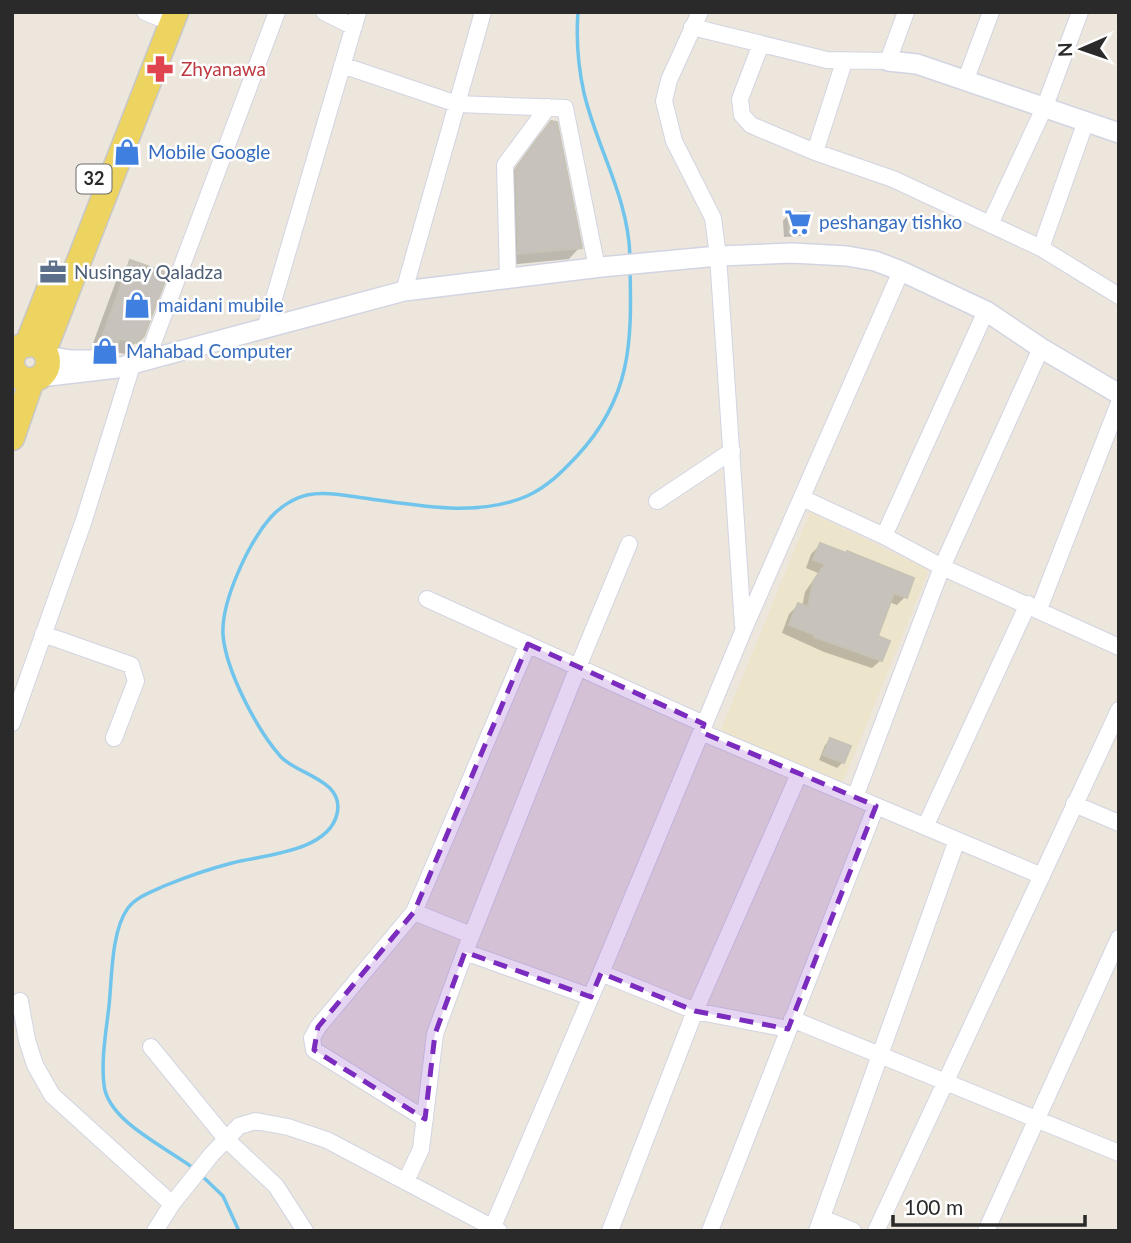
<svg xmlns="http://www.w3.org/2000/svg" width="1131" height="1243" font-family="Lato,sans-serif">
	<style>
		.education { fill: #ede4cc }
		.shadow { fill: #0003 }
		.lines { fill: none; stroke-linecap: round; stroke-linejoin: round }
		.stream { stroke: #71c5ec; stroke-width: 3.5 }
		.building { fill: #c7c3bc; stroke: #c7c2b6; stroke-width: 2 }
		.minor-casing { stroke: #d2d4e2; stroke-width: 18 }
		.tertiary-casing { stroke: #d2d4e2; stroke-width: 22 }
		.primary-casing { stroke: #c8c8c8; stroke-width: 27 }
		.minor { stroke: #fff; stroke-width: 16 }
		.tertiary { stroke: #fff; stroke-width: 19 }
		.primary { stroke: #edd360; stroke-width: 24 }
		.marked { fill: #7b2cbf; fill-opacity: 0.2; stroke: #7b2cbf; stroke-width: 5; stroke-dasharray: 14 9; stroke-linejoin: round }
		.labels { text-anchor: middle; stroke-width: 5; stroke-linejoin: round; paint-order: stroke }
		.shield { fill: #fff; stroke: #6a6a6a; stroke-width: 2 }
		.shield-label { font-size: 18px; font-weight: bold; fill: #2a2a2a }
		.health-label { font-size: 19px; fill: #be3a42; stroke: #fff; text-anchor: start }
		.shop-label { font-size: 19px; fill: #366cbe; stroke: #fff; text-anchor: start }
		.service-label { font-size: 19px; fill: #4e5e75; stroke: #fff; text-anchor: start }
	</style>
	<rect width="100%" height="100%" fill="#ece6dc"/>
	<path class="education" d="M810,512l119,58 -87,215 -122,-53z"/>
	<path class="shadow" d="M551,123l29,124 -11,12 -62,6 -2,-83 34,-47z
		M788,215l18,15 -5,6 -17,1 -1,-16z
		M131,262l5,80 -12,12 -15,-4 -8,8 -12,-4 30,-81z
		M820,545l85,52 -8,8 -8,-3 -13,35 5,23 -9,8 -48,-16 -42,-19 7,-19 9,-9 4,2 3,-15 13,-19 -12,-5 5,-14z
		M830,740l13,22 -6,6 -18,-8 6,-15z"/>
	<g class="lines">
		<path class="stream" d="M578,12c-2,27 0,54 6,81 13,56 45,105 46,165
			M196,1170c-28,-22 -88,-48 -92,-85 -3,-26 2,-53 5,-79 3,-28 2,-75 19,-98 8,-11 23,-16 36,-22 22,-9 45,-17 68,-23 31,-8 96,-11 105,-49 8,-34 -39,-39 -56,-57 -24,-27 -55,-86 -58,-122 -2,-34 26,-93 48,-118 9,-10 23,-19 36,-22 19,-4 39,1 57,3 52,7 113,20 163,-2 20,-9 35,-24 50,-40 54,-58 55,-113 53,-187
			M201,1175l22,21 16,35"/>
	</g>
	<path class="building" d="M551,121l6,1 25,126 -64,6 -2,-86z
		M806,212l2,19 -19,2 -1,-19z
		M130,260l38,13 -24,63 -7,7 -17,-4 -5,8 -15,-4z
		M820,543l26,10 1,-2 67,27 -7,20 -13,-5 -16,43 12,5 -8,20 -68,-24 1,-2 -26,-10 9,-22 10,4 5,-25 12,-18 -12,-4z
		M830,738l21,8 -7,17 -21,-8z"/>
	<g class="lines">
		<defs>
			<path id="minor" d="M145,12l27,11
				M324,12l30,15
				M700,12l-31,68 -5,21 10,40 39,77 5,38 25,370
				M692,27l135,33 61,1 18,-49
				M761,44l-21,55 2,16 9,10 64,27 78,27 148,69 78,48
				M342,65l115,39 108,4 32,160
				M966,79l25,-67
				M815,152l29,-90
				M990,224l55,-118 35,-94
				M1041,248l45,-127
				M508,278l-3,-113 43,-58
				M404,291l79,-279
				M265,329l93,-317
				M12,352l3,1
				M147,359l130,-347
				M12,369h2
				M802,498l82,38 58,31 177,80
				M657,501l75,-50
				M884,536l102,-225
				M427,599l277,125
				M1039,609l80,-206
				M43,634l88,31 5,16 -22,57
				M12,723l72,-203 49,-158
				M701,732l341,144
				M855,797l87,-230 99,-219
				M1074,804l45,19
				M925,827l103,-223
				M414,912l57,23
				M465,952l126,45
				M601,973l94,38 93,18
				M20,1001l7,39 8,25 17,30 120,109
				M792,1019l327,134
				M151,1047l75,92 50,47 29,45
				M425,1119l-111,-69 -2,-12 6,-11 96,-115 114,-268
				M406,1181l15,-32 14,-115 30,-82 113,-285 51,-123
				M822,1218l31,13
				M155,1231l17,-27 40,-50 27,-28 17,-5 32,6 39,13 172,91
				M491,1231l110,-258 143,-344 157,-358
				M610,1231l85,-220 104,-237
				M710,1231l166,-425
				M817,1231l140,-391
				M876,1231l243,-521
				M986,1231l133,-293"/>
			<path id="tertiary" d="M888,61l29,3 202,69
				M47,356l24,4h26
				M40,377l77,-9 287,-77 197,-24 117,-11 74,-3 55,3 28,5 26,10 85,40 55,37 78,46"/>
			<path id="primary" d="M12 362a18 18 0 1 1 36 0a18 18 0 1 1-36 0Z
				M27,345l22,-56
				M44,351l132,-339
				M12,438l20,-58"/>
		</defs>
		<use href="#minor" class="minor-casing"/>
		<use href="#tertiary" class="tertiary-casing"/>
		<use href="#primary" class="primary-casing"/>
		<use href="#minor" class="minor"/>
		<use href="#tertiary" class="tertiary"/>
		<use href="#primary" class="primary"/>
	</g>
	<path class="marked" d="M528,644l176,80 -3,8 175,74 -88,223 -93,-18 -94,-38 -10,24 -126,-45 -30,82 -10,85 -111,-69 4,-23 96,-115z"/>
	<defs>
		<symbol id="pharmacy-bare" viewBox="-9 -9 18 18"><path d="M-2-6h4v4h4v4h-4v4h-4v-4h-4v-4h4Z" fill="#e0444e" stroke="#fff" stroke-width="2.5" paint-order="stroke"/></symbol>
		<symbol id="shop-bare" viewBox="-9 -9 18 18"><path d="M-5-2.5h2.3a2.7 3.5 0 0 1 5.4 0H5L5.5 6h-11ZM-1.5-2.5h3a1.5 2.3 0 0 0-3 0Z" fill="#3f7fe0" stroke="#fff" stroke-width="2.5" paint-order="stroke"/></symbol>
		<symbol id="supermarket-bare" viewBox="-9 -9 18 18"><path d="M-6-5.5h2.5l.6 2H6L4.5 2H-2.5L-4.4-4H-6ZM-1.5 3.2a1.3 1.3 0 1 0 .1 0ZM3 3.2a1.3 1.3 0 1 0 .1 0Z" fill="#3f7fe0" stroke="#fff" stroke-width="2.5" paint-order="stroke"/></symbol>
		<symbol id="office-bare" viewBox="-9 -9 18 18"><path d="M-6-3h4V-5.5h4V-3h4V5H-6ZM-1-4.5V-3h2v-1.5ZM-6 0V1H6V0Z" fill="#5c6f8a" stroke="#fff" stroke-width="2.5" paint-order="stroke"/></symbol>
	</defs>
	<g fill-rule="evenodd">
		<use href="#pharmacy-bare" x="141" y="50" width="38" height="38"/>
		<use href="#shop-bare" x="108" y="133" width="38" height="38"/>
		<use href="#supermarket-bare" x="779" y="203" width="38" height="38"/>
		<use href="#office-bare" x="34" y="253" width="38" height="38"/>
		<use href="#shop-bare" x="118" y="286" width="38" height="38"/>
		<use href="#shop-bare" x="86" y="332" width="38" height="38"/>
	</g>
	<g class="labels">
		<rect class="shield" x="76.5" y="164.5" width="35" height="29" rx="5"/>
		<g class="shield-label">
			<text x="94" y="185">32</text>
		</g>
		<g class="health-label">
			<text x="181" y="76">Zhyanawa</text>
		</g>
		<g class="shop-label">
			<text x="148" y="159">Mobile Google</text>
			<text x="819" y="229">peshangay tishko</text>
			<text x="158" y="312">maidani mubile</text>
			<text x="126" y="358">Mahabad Computer</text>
		</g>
		<g class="service-label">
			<text x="74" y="279">Nusingay Qaladza</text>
		</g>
	</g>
	<rect width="1131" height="1243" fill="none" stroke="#2a2a2a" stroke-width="28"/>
	<g transform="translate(1082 49) rotate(268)" stroke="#ffffff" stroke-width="5" paint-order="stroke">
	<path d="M0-5L12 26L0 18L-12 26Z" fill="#2a2a2a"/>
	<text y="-10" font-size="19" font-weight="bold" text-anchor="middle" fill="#2a2a2a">N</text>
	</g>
	<path d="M893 1215v10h192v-10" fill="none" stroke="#2a2a2a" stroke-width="3.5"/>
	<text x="904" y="1215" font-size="21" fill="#2a2a2a" stroke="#ffffff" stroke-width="5" paint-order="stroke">100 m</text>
</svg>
